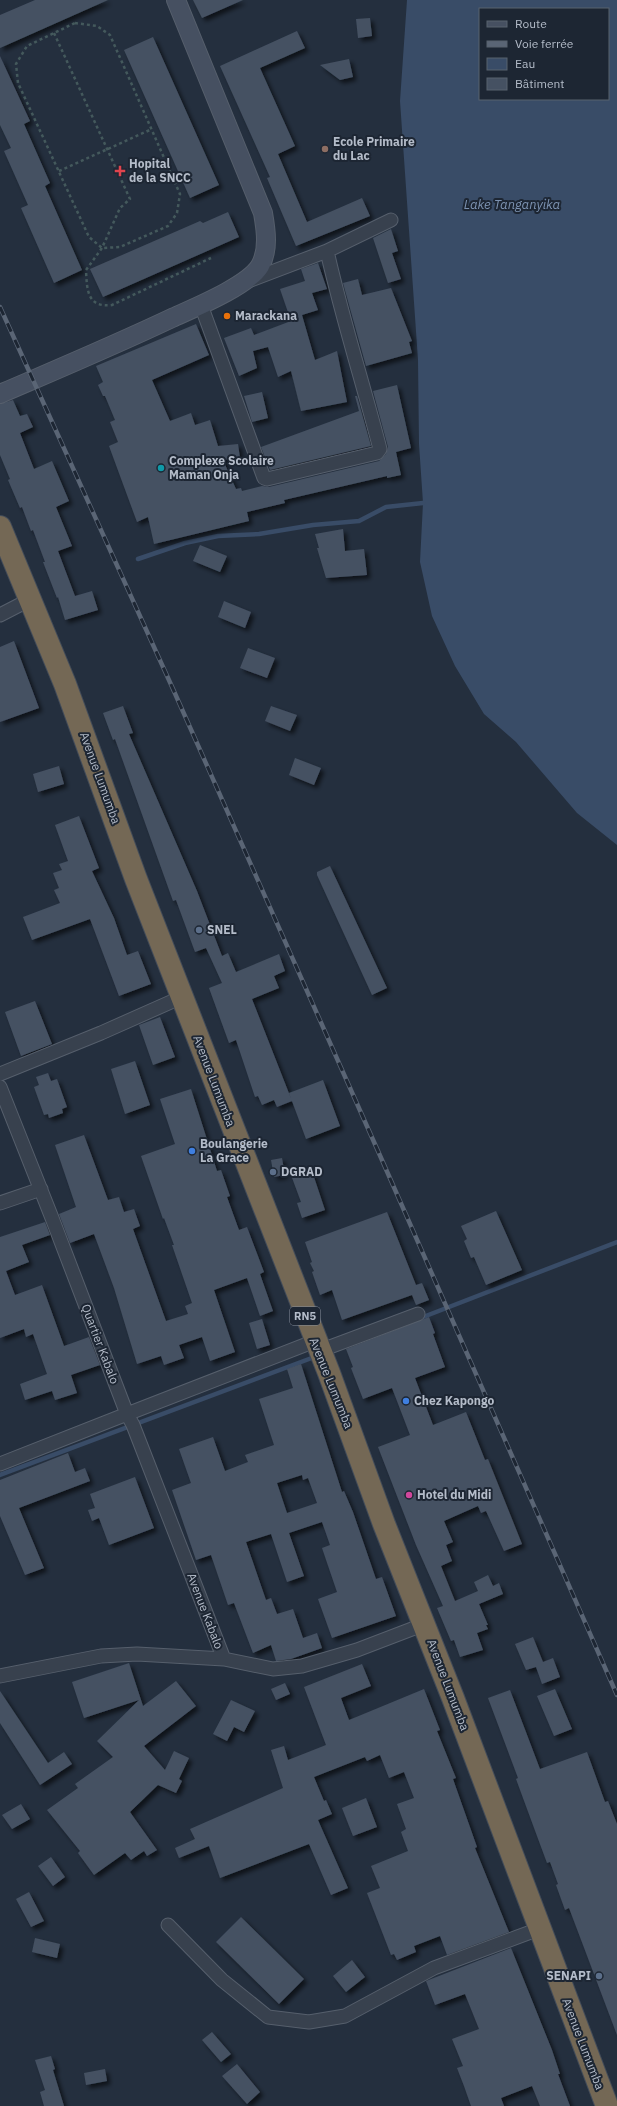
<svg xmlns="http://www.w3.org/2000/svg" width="617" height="2106" font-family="'IBM Plex Sans',sans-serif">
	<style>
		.water { fill: #394c67; fill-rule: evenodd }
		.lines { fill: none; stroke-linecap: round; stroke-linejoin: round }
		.stream { stroke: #394c67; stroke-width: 4.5 }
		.building { fill: #455162; fill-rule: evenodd; filter: url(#shadow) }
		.street-casing { stroke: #565f6c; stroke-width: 15 }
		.secondary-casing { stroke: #565f6c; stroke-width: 20 }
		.highway-casing { stroke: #434c59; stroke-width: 24 }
		.path { stroke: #44595c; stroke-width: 2.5; stroke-dasharray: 3 3; stroke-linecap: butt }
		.street { stroke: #38414e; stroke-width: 13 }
		.secondary { stroke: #465061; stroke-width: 18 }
		.highway { stroke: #746855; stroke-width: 22 }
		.rail-casing { stroke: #5a6575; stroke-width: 4.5 }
		.rail { stroke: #1d2633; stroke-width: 3; stroke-dasharray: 9; stroke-linecap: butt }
		.education-dot { fill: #8d6e63; stroke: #1d2633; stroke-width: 1.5 }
		.health-dot { fill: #e0444e; stroke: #1d2633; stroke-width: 1.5 }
		.food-dot { fill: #e8710a; stroke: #1d2633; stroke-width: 1.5 }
		.culture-dot { fill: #0f9aa8; stroke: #1d2633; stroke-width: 1.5 }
		.service-dot { fill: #5c6f8a; stroke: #1d2633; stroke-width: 1.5 }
		.shop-dot { fill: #3f7fe0; stroke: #1d2633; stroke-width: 1.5 }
		.hotel-dot { fill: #d1479c; stroke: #1d2633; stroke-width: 1.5 }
		.labels { text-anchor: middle; stroke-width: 4; stroke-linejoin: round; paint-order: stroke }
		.shield { fill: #1d2633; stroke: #878f9c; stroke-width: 1 }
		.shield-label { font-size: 11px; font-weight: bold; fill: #b4bcc9 }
		.poi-label { font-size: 12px; font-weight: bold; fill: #b4bcc9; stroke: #1d2633; text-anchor: start }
		.street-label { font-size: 12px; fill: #b4bcc9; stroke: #1d2633 }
		.water-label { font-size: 13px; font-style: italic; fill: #7c92b1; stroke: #1d2633 }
	</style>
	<defs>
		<filter id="shadow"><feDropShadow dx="3.5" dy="3.5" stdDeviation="2" flood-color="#0009"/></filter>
	</defs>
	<rect width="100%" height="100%" fill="#242f3e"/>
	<path class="water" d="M407,0h210v845l-40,-32 -61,-71 -32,-28 -29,-48 -23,-50 -12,-54 3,-59 -4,-59 -1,-84 -18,-259zM480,9h128v90h-128z"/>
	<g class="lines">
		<path class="stream" d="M138,559l47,-16 33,-7 41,-2 54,-9 46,-4 27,-14 37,-4
			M418,1319l199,-77
			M0,1475l317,-119"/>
	</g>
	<path class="building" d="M35,0h73l-108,48v-33z
		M193,0h50l-41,18z
		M370,18l2,18 -14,2 -2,-19z
		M297,31l8,17 -45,20 35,78 -17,8 29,68 55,-24 8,18 -74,30 -29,-68 3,-1 -50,-111z
		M153,37l66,148 -29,13 -66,-148z
		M0,56l30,65 -6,3 26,59 -5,3 37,84 -28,13 -33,-75 7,-3 -24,-54 7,-3 -11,-23z
		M349,59l4,18 -13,3 -20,-15z
		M228,212l11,25 -136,60 -13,-28 110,-48 3,2z
		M391,229l7,22 -6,2 9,26 -13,4 -15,-45z
		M318,263l9,26 -15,4 6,17 -16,5 13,45 22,-9 10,51 -46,9 -10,-40 -13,6 -10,-30 -15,4 4,17 -18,8 -15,-38 27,-10 3,7 37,-14 -11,-32 25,-8 -4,-12z
		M358,279l4,16 29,-7 21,53 -3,1 3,11 -46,13 -23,-83z
		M196,324l13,31 -57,25 18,41 21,-8 4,12 15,-5 8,26 20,-2 2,14 -17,2 13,29 5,-1 1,3 20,-5 7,1 110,-26 7,-7 2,-7 -15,-56 24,-6 14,63 -15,4 5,23 -14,3v-2l-103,24 1,3 -38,9 2,9 -95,23 -6,-27 -11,5 -28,-76 9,-4 -8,-20 5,-2 -10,-24h-2l-5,-11 5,-3 -7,-16z
		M262,392l6,26 -16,4 -8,-26z
		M355,396h2l14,50 -101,24 -9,-23 98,-36z
		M13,400l7,16 7,-2 6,13 -13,6 14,36 18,-8 17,40 -13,6 16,39 -14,5 17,45 17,-5 6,19 -33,10 -7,-23 -1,1 -14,-36h2l-12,-32 -2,1 -9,-24 -2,1 -12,-28 2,-1 -10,-24v-51z
		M343,529l2,22 19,-2 3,26 -41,3 -9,-30h2l-4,-14z
		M200,545l27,11 -7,16 -27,-11z
		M224,601l27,11 -6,16 -27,-11z
		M14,641l25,67 -39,14v-75z
		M248,648l27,10 -8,20 -27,-10z
		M123,706l10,27 -4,1 68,157 25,65 6,-3 8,19 43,-18 6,17 -11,5 5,12 -27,11 40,102 -15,6 -3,-7 -12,5 -4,-9 -3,1 -19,-57 -7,3 -20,-55 13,-5 -16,-35 -11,4 -19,-52 -3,1 -58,-162 -2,1 -10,-27z
		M271,706l26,9 -7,16 -25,-10z
		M295,758l26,10 -7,17 -25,-10z
		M59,766l5,18 -26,8 -5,-18z
		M79,816l20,52 -7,3 22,47 13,37 11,-4 13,33 -32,12 -29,-77 -58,21 -9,-23 37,-14 -6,-13 5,-2 -6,-15 9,-3 -3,-6 9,-3 -13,-36z
		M330,866l57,122 -15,7 -55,-120v-3z
		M35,1001l17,43 -31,12 -16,-44z
		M160,1017l15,40 -22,8 -14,-40z
		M135,1061l15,44 -25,9 -14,-45z
		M48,1073l3,8 6,-2 10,28 -5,2 1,4 -14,5 -1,-4 -4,1 -10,-28 5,-2 -3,-8z
		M323,1080l17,46 -34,13 -17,-46z
		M191,1089l26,82 4,-1 9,26 -3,1 12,33 8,-3 17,45 -4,2 13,37 -13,5 -13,-38 -33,12 21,62 -25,9 -8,-24 -23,8 5,13 -20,7 -3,-9 -24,8 -23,-76 -20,-54 -24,9 -11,-29 17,-7 -21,-62 29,-10 24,65 11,-3 5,15 10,-3 6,17 -7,3 33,92 22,-7 -3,-8 7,-3 -20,-58h2l-10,-27 -1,1 -22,-63 34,-12 -15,-45z
		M282,1158l3,17 -11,2 -3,-17z
		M311,1168l14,42 -23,8 -5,-15 4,-1 -10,-27z
		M496,1211l26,59 -36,15 -12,-28 -3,1 -7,-17 3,-2 -6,-13z
		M387,1212l29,73 6,-2 7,17 -13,5 -4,-10 -70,25 -10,-30 -12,5 -8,-23 2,-1 -4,-8 2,-1 -7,-20z
		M45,1222l5,13 -28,10 7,17 -23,9 9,24 27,-10 22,61 25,-9 11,28 -29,10 6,18 -22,7 -3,-9 -27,9 -5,-16 27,-10 -14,-40 -7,3 -2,-8 -24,9v-101z
		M429,1317l6,16 -2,1 12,33 -30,11 18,47 33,-13 19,48 3,-1 34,85 -18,7 -18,-40 -5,2 -3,-7 -34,15 9,21 -7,3 6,16 -11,5 14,35 23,-10 -4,-9 14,-7 5,11 6,-3 4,11 -24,10 9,21h-2l2,4 -11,4 6,17 -23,7 -6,-17 -3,1 -14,-33 6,-2 -27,-61 -38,-98 32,-12 -18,-47 -29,11 -12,-31 2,-1 -7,-18z
		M262,1319l8,26 -13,4 -8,-26z
		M301,1364l41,128 2,-1 9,21 23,67 6,-2 14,39 -64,22 -14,-39 19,-7 -15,-44 8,-3 -8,-23 -33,11 15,43 -17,6 -16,-48 -25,8 20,58 5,-2 6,16 16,-5 10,29 14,-5 5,15 -31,11 -15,2 -5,-16 -18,8 -19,-50 -6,2 -17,-50 -15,5 -24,-70 19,-7 -12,-34 34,-12 12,34 23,-9 -3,-7 29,-10 -15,-46 34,-11 -6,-19zM302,1475l1,5 5,-2 9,25 -30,10 -10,-30z
		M68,1453l7,19 10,-4 5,13 -71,27 25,60 -19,7 -25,-59v-36z
		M135,1477l19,51 -45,17 -10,-27 -7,3 -4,-11 7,-2 -5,-14z
		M533,1637l10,25 10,-4 7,19 -18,7 -6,-17 -10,3 -11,-26z
		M129,1663l14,43 33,-25 20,25 -52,40 21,24 9,-19 15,7 -10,21 3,2 -6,12 -18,-8 -28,27 27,38 -10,6 -3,-5 -13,9 -6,-7 -31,22 -16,-22 2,-2 -33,-41 31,-22 -3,-4 38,-27 -16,-16 42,-41 -55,18 -12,-36z
		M362,1664l9,22 -30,12 8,22 75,-31 16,41 -3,1 19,47 -3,1 24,68 -2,1 34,84 -62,23 -7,-19 -26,10 2,6 -19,8 -3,-6 -3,1 -24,-62 13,-5 -9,-22 37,-15 -7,-19 5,-3 -9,-25 17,-6 -10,-26 -15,6 -9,-23 -13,6 -2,-4 -51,20 10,24 2,-1 6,14 -14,6 30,68 -17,7 -22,-51 -89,34 -11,-32 -30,12 -4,-10 20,-9 -5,-10 93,-41 -12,-38 13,-4 4,14 38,-15 -22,-58z
		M285,1683l5,11 -14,6 -5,-11z
		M555,1689l17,40 -18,7 -17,-40z
		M510,1690l30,79 47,-17 18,50 3,-1 9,23v211l-48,-127 -4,2 -9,-25 2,-1 -8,-22 -3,1 -10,-27 -21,-57 2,-1 -30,-80z
		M0,1691l48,72 16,-11 8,12 -32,21 -40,-62z
		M231,1700l24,11 -11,21 -10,-5 -7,14 -14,-7z
		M366,1798l11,29 -24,9 -11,-28z
		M21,1804l9,15 -18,10 -10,-14z
		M51,1857l14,20 -12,9 -15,-20z
		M29,1892l15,29 -13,6 -15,-28z
		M241,1917l63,62 -25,25 -63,-62z
		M35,1938l25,6 -3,14 -25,-6z
		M511,1948l41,102 8,24h-2l12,32h-30l-8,-20 -31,12 3,8h-33l-7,-20 -7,-18 6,-2 -11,-27 27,-10 -14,-35 -30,11 -9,-24z
		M352,1960l13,17 -19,15 -13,-16z
		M212,2032l19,22 -10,8 -19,-22z
		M51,2056l4,13 -2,1 11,36h-20l-4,-14 5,-2 -10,-30z
		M237,2064l23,28 -13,12 -25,-28z
		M105,2069l2,12 -21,4 -2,-12z"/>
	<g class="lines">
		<defs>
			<path id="street" d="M248,281l79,-30 64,-31
				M201,305l63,173 3,1 110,-26 3,-4c-17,-66 -38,-131 -53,-198
				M0,615l31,-16
				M0,1074l101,-41 81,-36
				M0,1087l52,131 75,196 188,-73
				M0,1203l41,-14
				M319,1351l99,-37
				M0,1464l127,-50 6,11 91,234 49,10 29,-3 55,-16 68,-26
				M0,1676l101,-20 36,-2 87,5
				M168,1925l54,55 46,37 41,5 36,-6 89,-48 105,-39"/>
			<path id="secondary" d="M0,394c58,-25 115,-49 172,-76 22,-10 76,-32 88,-52 9,-16 6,-36 3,-53l-87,-213"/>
			<path id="highway" d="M0,527l65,157 71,195 193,494 55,151 69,174 154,408"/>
		</defs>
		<use href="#street" class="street-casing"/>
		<use href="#secondary" class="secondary-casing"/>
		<use href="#highway" class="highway-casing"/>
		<path class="path" d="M75,23l22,3 13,9 70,159 -3,19 -9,13 -48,21 -18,1 -13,-11 -71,-154 -2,-19 11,-18z
			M54,33l76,166 -10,9 -18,40 -16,22c1,20 1,38 26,35l99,-47
			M59,171l93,-42"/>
		<use href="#street" class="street"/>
		<use href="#secondary" class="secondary"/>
		<use href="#highway" class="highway"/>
		<defs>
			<path id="rail" d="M0,307l173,382 205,462 239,544"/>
		</defs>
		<use href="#rail" class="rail-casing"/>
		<use href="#rail" class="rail"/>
	</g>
	<circle class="education-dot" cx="325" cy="149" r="4"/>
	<path class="health-dot" d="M118 165h4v4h4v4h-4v4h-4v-4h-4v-4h4z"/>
	<circle class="food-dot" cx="227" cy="316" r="4"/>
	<circle class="culture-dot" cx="161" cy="468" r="4"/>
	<g class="service-dot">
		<circle cx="199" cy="930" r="4"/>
		<circle cx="273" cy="1172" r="4"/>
		<circle cx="599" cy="1976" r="4"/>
	</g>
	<g class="shop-dot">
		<circle cx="192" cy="1151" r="4"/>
		<circle cx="406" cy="1401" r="4"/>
	</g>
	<circle class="hotel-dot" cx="409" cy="1495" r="4"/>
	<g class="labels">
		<rect class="shield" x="290" y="1307" width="30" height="18" rx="3"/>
		<g class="shield-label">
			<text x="305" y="1320">RN5</text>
		</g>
		<g class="poi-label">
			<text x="333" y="146">Ecole Primaire<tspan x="333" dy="14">du Lac</tspan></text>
			<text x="129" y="168">Hopital<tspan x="129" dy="14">de la SNCC</tspan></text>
			<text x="235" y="320">Marackana</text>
			<text x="169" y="465">Complexe Scolaire<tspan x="169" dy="14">Maman Onja</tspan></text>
			<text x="207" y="934">SNEL</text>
			<text x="200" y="1148">Boulangerie<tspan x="200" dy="14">La Grace</tspan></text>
			<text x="281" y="1176">DGRAD</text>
			<text x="414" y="1405">Chez Kapongo</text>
			<text x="417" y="1499">Hotel du Midi</text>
			<text x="591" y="1980" text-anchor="end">SENAPI</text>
		</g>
		<g class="street-label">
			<text transform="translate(100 778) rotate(70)" y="4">Avenue Lumumba</text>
			<text transform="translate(214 1081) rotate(69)" y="4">Avenue Lumumba</text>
			<text transform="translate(100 1344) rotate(69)" y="4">Quartier Kabalo</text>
			<text transform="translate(331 1383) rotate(68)" y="4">Avenue Lumumba</text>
			<text transform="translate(205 1611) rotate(69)" y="4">Avenue Kabalo</text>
			<text transform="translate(448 1685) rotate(69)" y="4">Avenue Lumumba</text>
			<text transform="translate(583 2044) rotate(69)" y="4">Avenue Lumumba</text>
		</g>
		<g class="water-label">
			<text x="512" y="209">Lake Tanganyika</text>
		</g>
	</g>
	<rect x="479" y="8" width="130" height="92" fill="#1d2633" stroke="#59626f"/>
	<rect x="487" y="21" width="20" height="6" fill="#465061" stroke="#59626f"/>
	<text x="515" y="28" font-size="12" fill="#b4bcc9">Route</text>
	<rect x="487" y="41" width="20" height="6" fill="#5a6575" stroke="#59626f"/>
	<text x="515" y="48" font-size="12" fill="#b4bcc9">Voie ferrée</text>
	<rect x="487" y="58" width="20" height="12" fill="#394c67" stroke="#59626f"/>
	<text x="515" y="68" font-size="12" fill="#b4bcc9">Eau</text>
	<rect x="487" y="78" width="20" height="12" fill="#455162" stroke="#59626f"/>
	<text x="515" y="88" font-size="12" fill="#b4bcc9">Bâtiment</text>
</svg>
